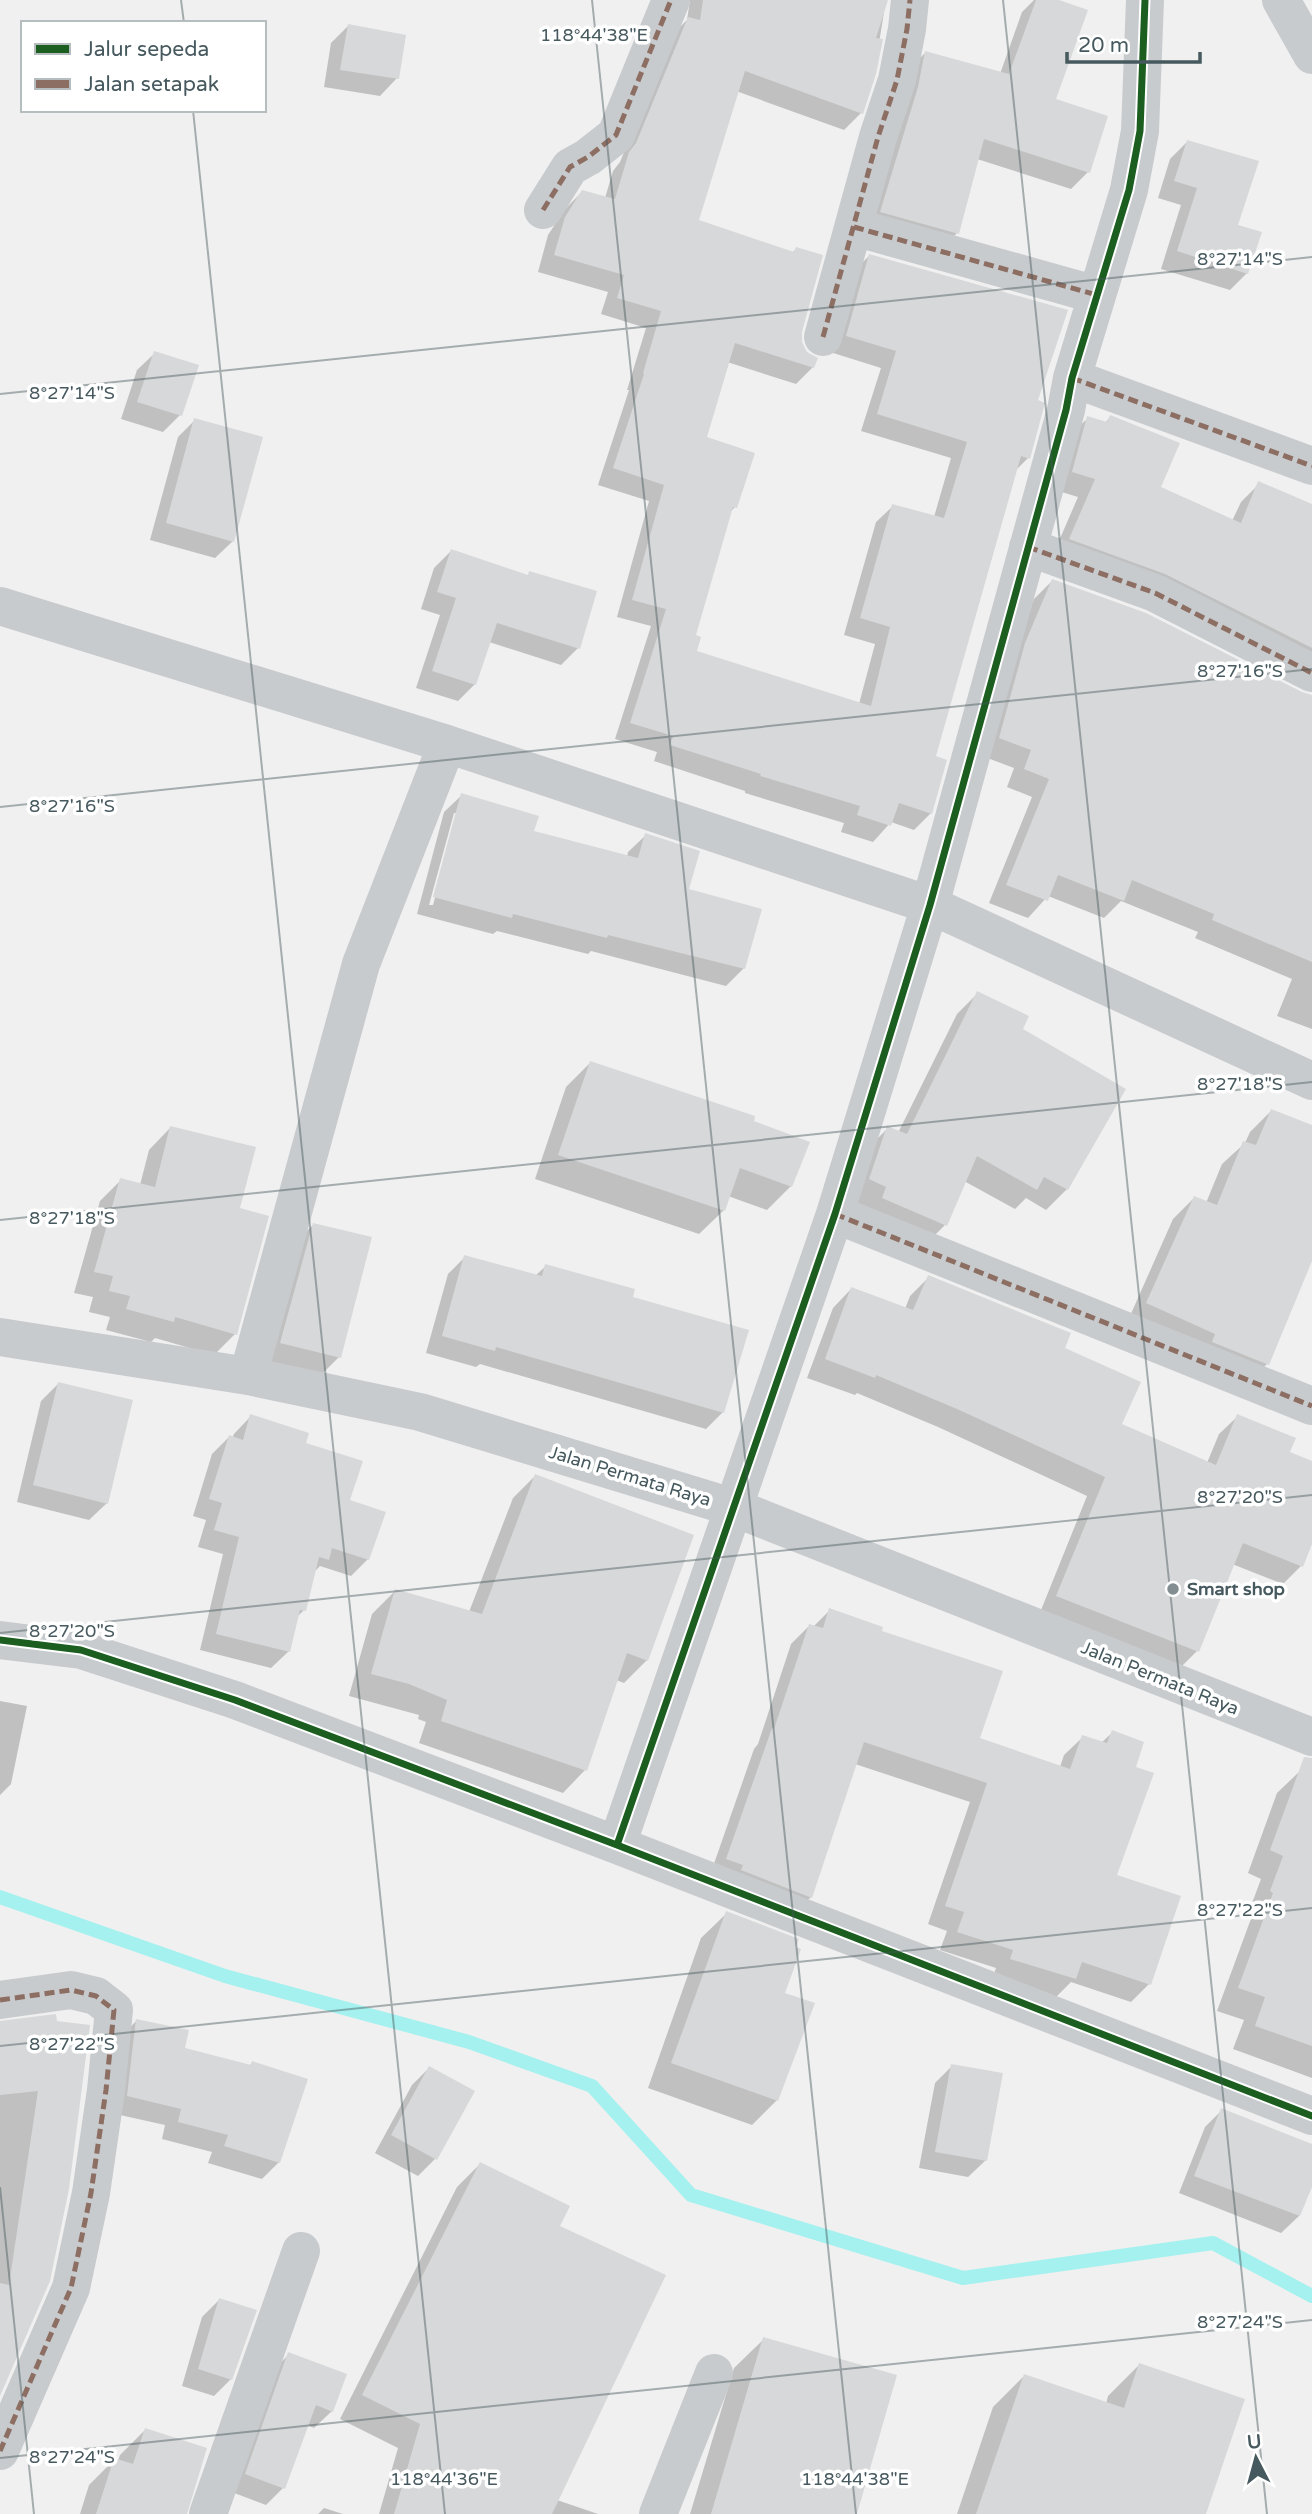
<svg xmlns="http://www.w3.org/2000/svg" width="1312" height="2514" font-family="'Varela Round',sans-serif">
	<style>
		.shadow { fill: #0003; fill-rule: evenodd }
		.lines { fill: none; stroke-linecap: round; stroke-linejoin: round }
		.stream { stroke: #a5f1ef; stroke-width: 14 }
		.building { fill: #d7d8d9 }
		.minor { stroke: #c7cbcd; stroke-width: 38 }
		.quiet { stroke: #8d6e63; stroke-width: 5; stroke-dasharray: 10 5; stroke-linecap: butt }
		.cycleway-casing { stroke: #fff; stroke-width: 11 }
		.cycleway { stroke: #1b5e20; stroke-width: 7 }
		.ticks { fill: none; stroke: #46595e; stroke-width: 2; stroke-opacity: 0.45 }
		.poi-dot { fill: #828e91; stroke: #fff; stroke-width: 2.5 }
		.labels { text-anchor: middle; stroke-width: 7; stroke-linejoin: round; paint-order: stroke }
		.street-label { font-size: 18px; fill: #46595e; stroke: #fff }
		.poi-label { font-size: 18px; font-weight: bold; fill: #46595e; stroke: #fff; text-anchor: start }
		.ticks-label { font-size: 18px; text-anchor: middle; fill: #46595e; stroke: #fff; stroke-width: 7; stroke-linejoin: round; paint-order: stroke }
	</style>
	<rect width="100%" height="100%" fill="#f1f0f0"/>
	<path class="shadow" d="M690,0h196l-12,74 -13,39 -17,17 -108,-39 -39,130 95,32 4,-4 4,93 13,25 -17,17 -69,-22 -23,76 31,69 -6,6 -35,123 1,16 164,52 16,-60 -31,-9 32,-113 17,-16 41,11 17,-59 -90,-27 20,-63 -51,-16 22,-79 17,-17 167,146 -8,56 -13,13 -81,286 -3,56 -17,17 -23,-8 -18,20 -32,-10 3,-9 -99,-30v-2l-91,-30 3,-9 -42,-13 36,-113 -34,-9 32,-116 -51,-16 31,-95h-2l19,-62 -45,-14 7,-22 -70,-20 10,-37 17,-26 17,-17 23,6 8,-27 7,-9 51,-126 16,-16z
		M1034,0h20v101l34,71 -17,17 -94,-30 -20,74 -17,17 -76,-21 44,-159 17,-17 75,21 22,-62z
		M348,26l49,52 -17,18 -56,-9 7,-44z
		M1187,142l49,84 11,47 -17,17 -69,-21 20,-64 -23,-7 12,-39z
		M155,353l25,62 -17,17 -42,-13 16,-49z
		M1110,417l49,71 73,33 9,-19 18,-18 53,22v173l-260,-122 26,-60 -23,-7 14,-54 19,-18 17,5z
		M195,420l38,121 -18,17 -65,-18 28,-103z
		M451,551l76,25 3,-3 48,75 -17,17 -72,-23 -14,42 -17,17 -42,-13 24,-73 -19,-6 13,-41z
		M1052,581l249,113 11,2v333l-35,-13 15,-37 -97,-41 3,-6 -77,-31 -17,17 -56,-22 -20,22 -39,-15 43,-106 -25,-10 7,-19 -32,-12 25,-94 27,-63z
		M462,795l70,38 95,24 1,-5 18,-17 98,133 -18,18 -135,-35 -3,3 -91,-23 -4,3 -76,-20 27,-102zM454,813h4l-25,92h-4z
		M978,993l42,36 47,160 -21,21 -20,-12 -11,11 -51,-28 -19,44 -20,20 -76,-45 18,-51 21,-21 10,5 59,-119z
		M590,1063l201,123 -24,24 -39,-14 -5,15 -24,23 -164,-55 31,-92z
		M1271,1111l41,32v113l-45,108 -21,21 -120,-60 47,-106 21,-21 12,5 16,-39 23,-21 5,-11z
		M170,1128l68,81 -3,125 -21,21 -59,-17 -4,4 -45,-12 4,-13 -21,-5 4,-15 -19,-4 26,-92 21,-21 19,5 9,-35z
		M313,1225l26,132 -17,17 -58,-14 32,-118z
		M465,1257l70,19 11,-10 85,32 92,114 -17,17 -226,-65 -4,3 -50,-14 22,-79z
		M929,1277l133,71 57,77 88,38 12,-29 19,-18 50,37 24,10v77l-11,26 -18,18 -51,-20 -35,87 -18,18 -140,-54 48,-119 -149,-69 -81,-34 -2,2 -48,-17 26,-70 18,-19 54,20 5,-13z
		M58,1384l49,119 -18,17 -72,-18 24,-101z
		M251,1416l53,28 43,57 21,58 -17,17 -31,-10 -7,7 -9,37 -8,8 -7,33 -18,17 -71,-18 23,-96 -25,-7 8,-27 -13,-4 19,-62 17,-17 3,1 2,-4z
		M535,1476l112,184 -23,23 -8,-3 -31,90 -22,23 -144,-50 7,-21 -8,-3 1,-4 -70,-19 23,-82 23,-23 74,21 44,-114z
		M830,1610l49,22 99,107 82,28 4,-12 19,-18 18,6 12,-11 21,36 -19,108 34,108 -18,18 -60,-20 -15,15 -63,-20 3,-9 -56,-18 7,-19 -19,-7 42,-122 -115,-38 -44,133 -19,18 -83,-37 45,-129 4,-5 33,-100 18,-18 4,1z
		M0,1701l27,5 -16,78 -11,11z
		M1300,1771l12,4v303l-79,-29 11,-29 -27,-9 35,-95 -4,-2 13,-35 -13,-6 29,-80z
		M727,1913l55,81 -5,106 -25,25 -104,-37 53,-150z
		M54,2016l-54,376v-369z
		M137,2020l46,29 66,17 3,-3 27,99 -17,17 -54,-16 4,-11 -50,-13 3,-14 -54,-12 9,-75z
		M952,2066l34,94 -18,17 -49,-9 16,-85z
		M429,2068l6,91 -17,17 -43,-23 37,-68z
		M1222,2110l90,36v36l-13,34 -18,17 -102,-40 26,-66z
		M480,2164l78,62 -1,274 41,14h-219l19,-66 -58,-29 117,-232z
		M219,2300l12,79 -17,17 -32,-10 20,-69z
		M764,2339l91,175h-165l44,-146z
		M289,2354l43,57 -18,17 -7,-3 -24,63 -17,17 -37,-14 43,-119z
		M1139,2365l66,149h-248l36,-107 31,-31 82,28 2,-8z
		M145,2430l40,84h-105l9,-29 25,-25 4,1 2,-6z
		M324,2508l19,6h-25z"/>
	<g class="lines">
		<path class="stream" d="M0,1897l225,79 244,66 123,44 99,109 272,83 250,-35 99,53"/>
	</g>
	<path class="building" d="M703,0h185l-12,38 7,1 -7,35 -13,40 -118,-43 -46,149 95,32 2,-5 27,8 -21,77v10l5,10 11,6 -4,10 -79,-25 -28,94 48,16 -18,55 -4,-1 -37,128 5,2 -4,14 174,55 19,-79 -30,-9 32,-114 52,14 23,-76 -90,-28 19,-63 -50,-15 23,-82 199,56 -30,90 7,3 -15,56 -9,-3 -85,300 11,4 -15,54 -33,-11 -8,23 -34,-11 3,-9 -100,-30 1,-2 -91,-29 3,-9 -43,-13 36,-114 -34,-9 32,-115 -51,-17 31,-94 -1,-1 18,-62 -44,-13 7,-23 -70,-20 11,-38 17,-27 33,9 14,-47 7,-9 52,-126 12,3z
		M1036,0h23l29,10 -32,89 52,17 -18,57 -106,-34 -25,95 -79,-22 38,-125 7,-36 84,23z
		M348,24l58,11 -7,44 -59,-9z
		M1187,140l72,21 -21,64 24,7 -14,42 -71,-23 20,-63 -23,-7z
		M154,351l45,14 -17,51 -45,-14z
		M1110,415l70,28 -19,44 80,36 17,-42 54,23v144l-147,-74 -96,-35 26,-60 -23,-7 15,-56 20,6z
		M194,418l69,19 -29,105 -68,-19z
		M451,549l77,26 1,-4 68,20 -17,58 -83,-26 -21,62 -44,-14 24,-73 -19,-6z
		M1052,579l94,34 156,79 10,3v267l-100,-42 2,-6 -82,-34 -8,21 -66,-26 -10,26 -42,-16 43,-106 -25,-10 7,-19 -32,-12 26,-95z
		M461,793l78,23 -5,15 104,27 7,-25 55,18 -11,38 73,20 -17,60 -137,-34 -1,3 -94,-24 -1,4 -79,-21z
		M977,991l52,25 -6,13 103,60 -58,101 -24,-13 -7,13 -60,-34 -30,70 -65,-28 4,-11 -17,-8 18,-53 20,8z
		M590,1061l165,55 -1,5 56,21 -18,45 -52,-19 -15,43 -167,-56z
		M1271,1109l41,16v136l-43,104 -57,-23 3,-8 -69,-31 48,-107 23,9 26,-64 13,4z
		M170,1126l86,21 -16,61 29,8 -32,119 -62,-18 -1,5 -48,-13 4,-13 -21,-5 4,-15 -19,-4 26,-94 35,9z
		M313,1223l59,14 -31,121 -61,-15z
		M464,1255l78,21 3,-12 90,25 -2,8 116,33 -25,83 -228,-66 -1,4 -53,-15z
		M928,1275l143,58 -6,15 76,34 -19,42 94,41 21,-51 59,24 -6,14 22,9v83l-9,23 -60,-24 -44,109 -143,-56 49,-119 -148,-68 -81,-34 -1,3 -50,-19 26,-72 62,23z
		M58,1382l75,18 -25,104 -75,-19z
		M250,1414l59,19 -3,10 57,18 -13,39 36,12 -17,48 -37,-12 -3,12 -10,-3 -13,54 -6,-1 -10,42 -74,-18 23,-97 -25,-7 8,-27 -13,-4 20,-64 14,5z
		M535,1474l159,61 -46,126 -21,-8 -40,118 -146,-50 6,-21 -38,-16 -38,-10 24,-85 87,25z
		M829,1608l54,19 -1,4 121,40 -23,67 90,31 12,-34 25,8 5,-13 32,12 -8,25 18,6 -37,102 64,21 -30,89 -69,-23 -6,17 -66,-20 3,-9 -56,-18 7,-20 -19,-6 42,-123 -123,-41 -52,156 -71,-28 2,-5 -17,-6 46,-131 2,1 35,-105 14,4z
		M1304,1757l8,1v288l-57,-20 10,-29 -27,-9 35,-95 -3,-2 13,-35 -13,-6z
		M726,1911l73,28 -3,8 5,2 -16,44 30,10 -37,98 -107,-38z
		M56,2014l1,7 33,4 -21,164 -19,92 -50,115v-113l9,2 29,-194 -38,4v-74z
		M136,2019l53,11 -4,18 66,17 1,-4 56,18 -28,84 -56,-17 4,-11 -50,-13 3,-13 -54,-13z
		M951,2064l52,9 -16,88 -52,-9z
		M429,2066l46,25 -38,69 -46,-25z
		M1221,2108l91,36v43l-12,29 -106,-40z
		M480,2162l90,44 -10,20 106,49 -114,239h-158l26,-90 -58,-29z
		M219,2298l38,12 -25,70 -34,-11z
		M763,2337l134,38 -40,139h-146z
		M288,2352l59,22 -14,38 -17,-7 -31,84 -40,-15z
		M1139,2363l106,36 -39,115h-230l48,-140 100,34z
		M145,2428l62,20 -20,66h-91l18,-56 19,6z"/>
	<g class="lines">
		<path class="minor" d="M1281,0l31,55
			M543,210l27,-43 18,-10 28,-22 55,-135
			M854,227l243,68
			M823,337l55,-200 19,-57 10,-51 3,-29
			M1072,378l240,88
			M1028,547l127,46 157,80
			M0,606l447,138 483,161 382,176
			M835,1214l477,192
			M0,1337l248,39 172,36 315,96 577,229
			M248,1376l113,-412 86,-220
			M0,1640l81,10 154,50 382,145 695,271
			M617,1845l218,-631 95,-309 136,-495 6,-32 57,-188 11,-59 5,-131
			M0,2000l71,-10 25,6 18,14 -8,80 -15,103 -20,95 -71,163
			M208,2514l93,-263
			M658,2514l56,-141"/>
		<path class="quiet" d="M543,210l27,-43 18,-10 28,-22 55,-135
			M854,227l243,68
			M823,337l55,-200 19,-57 10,-51 3,-29
			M1072,378l240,88
			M1028,547l127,46 157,80
			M835,1214l477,192
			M0,2000l71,-10 25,6 18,14 -8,80 -15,103 -20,95 -71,163"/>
		<defs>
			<path id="cycleway" d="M0,1640l81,10 154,50 382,145 695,271
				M617,1845l218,-631 95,-309 136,-495 6,-32 57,-188 11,-59 5,-131"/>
		</defs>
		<use href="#cycleway" class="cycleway-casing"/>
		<use href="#cycleway" class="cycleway"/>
	</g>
	<path class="ticks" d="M181,0l3,23M592,0l264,2514M1003,0l264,2514M193,110l252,2404M0,394l1312,-137M0,807l1312,-138M0,1220l1312,-138M0,1633l1312,-138M0,2046l1312,-138M0,2187l34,327M0,2458l1312,-138"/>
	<circle class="poi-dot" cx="1173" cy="1589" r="7"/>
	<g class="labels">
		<g class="street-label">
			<text transform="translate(630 1476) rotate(17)" y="6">Jalan Permata Raya</text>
			<text transform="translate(1160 1678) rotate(22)" y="6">Jalan Permata Raya</text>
		</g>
		<g class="poi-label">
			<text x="1187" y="1595">Smart shop</text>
		</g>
	</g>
	<g class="ticks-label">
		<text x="594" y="41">118°44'38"E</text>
		<text x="1240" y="265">8°27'14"S</text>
		<text x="72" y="399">8°27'14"S</text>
		<text x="1240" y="677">8°27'16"S</text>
		<text x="72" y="812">8°27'16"S</text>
		<text x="1240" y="1090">8°27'18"S</text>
		<text x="72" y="1224">8°27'18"S</text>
		<text x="1240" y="1503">8°27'20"S</text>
		<text x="72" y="1637">8°27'20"S</text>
		<text x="1240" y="1916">8°27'22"S</text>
		<text x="72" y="2050">8°27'22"S</text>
		<text x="1240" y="2328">8°27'24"S</text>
		<text x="72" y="2463">8°27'24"S</text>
		<text x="444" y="2485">118°44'36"E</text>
		<text x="855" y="2485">118°44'38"E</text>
	</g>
	<rect x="21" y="21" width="245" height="91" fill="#ffffff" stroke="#b5bdbf" stroke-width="2"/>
	<rect x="35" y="44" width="35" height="10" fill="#1b5e20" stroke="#b5bdbf" stroke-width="2"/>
	<text x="84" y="56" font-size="21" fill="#46595e">Jalur sepeda</text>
	<rect x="35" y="79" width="35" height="10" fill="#8d6e63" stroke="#b5bdbf" stroke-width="2"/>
	<text x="84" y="91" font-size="21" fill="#46595e">Jalan setapak</text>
	<g transform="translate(1256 2458) rotate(354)" stroke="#ffffff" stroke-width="5" paint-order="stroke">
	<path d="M0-5L12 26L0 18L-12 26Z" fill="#46595e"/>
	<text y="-10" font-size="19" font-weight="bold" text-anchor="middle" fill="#46595e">U</text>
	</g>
	<path d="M1067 52v10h133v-10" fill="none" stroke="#46595e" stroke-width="3.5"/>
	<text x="1078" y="52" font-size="21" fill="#46595e" stroke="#ffffff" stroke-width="5" paint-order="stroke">20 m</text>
</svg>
